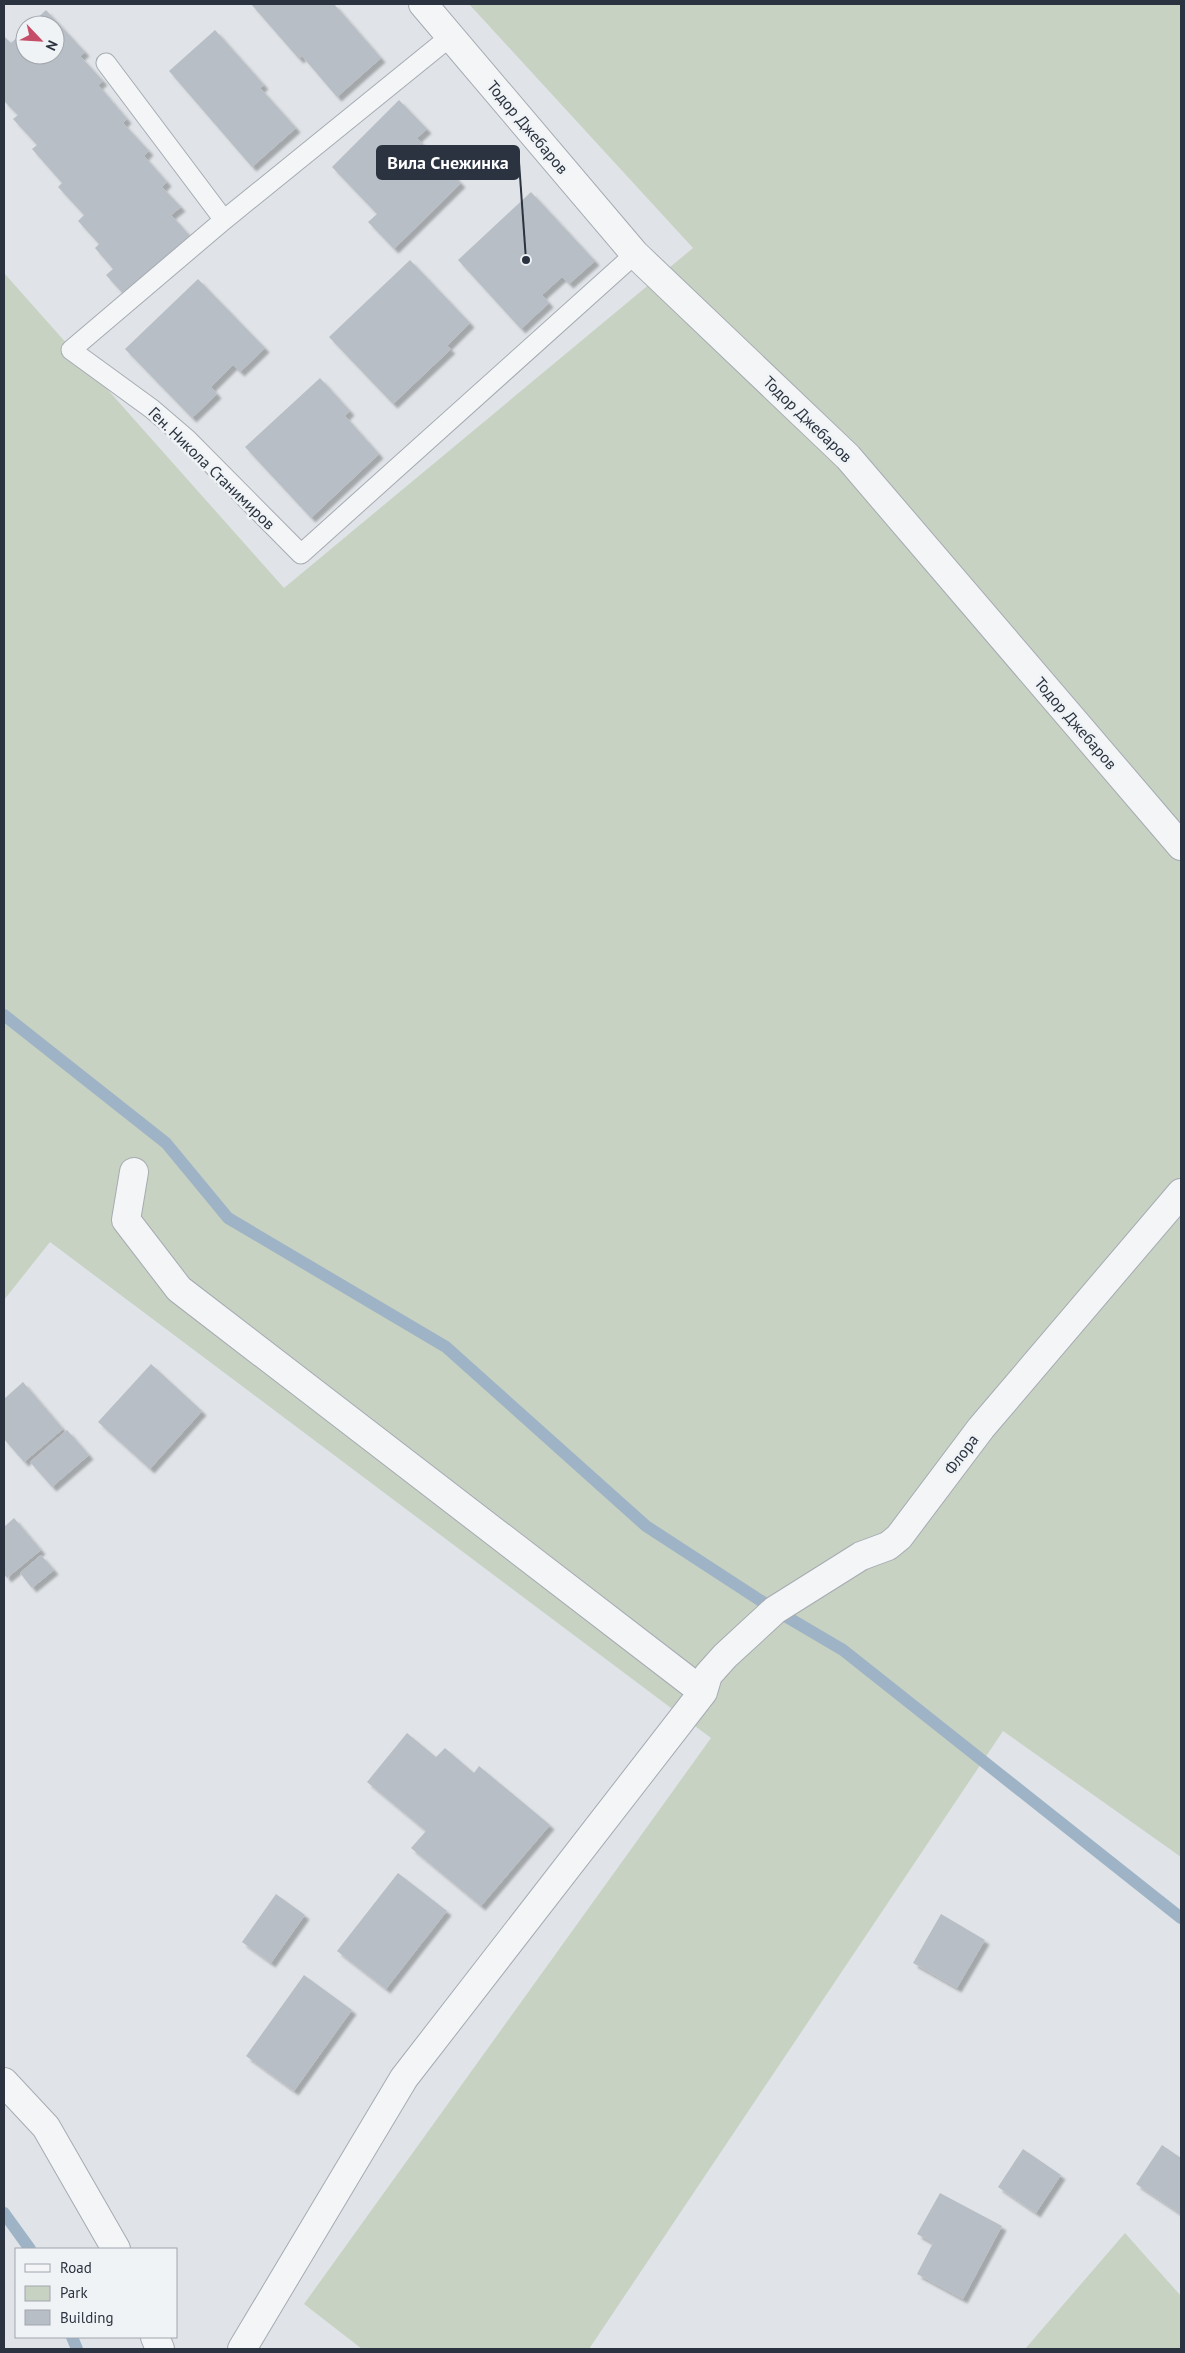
<svg xmlns="http://www.w3.org/2000/svg" width="1185" height="2353" font-family="'PT Sans',sans-serif">
	<style>
		.green { fill: #c7d2c2 }
		.lines { fill: none; stroke-linecap: round; stroke-linejoin: round }
		.stream { stroke: #9eb4c6; stroke-width: 12 }
		.building { fill: #b8bec5; filter: url(#shadow) }
		.lane-casing { stroke: #a6abb2; stroke-width: 21 }
		.street-casing { stroke: #a6abb2; stroke-width: 30 }
		.lane { stroke: #f3f5f7; stroke-width: 19 }
		.street { stroke: #f3f5f7; stroke-width: 28 }
		.labels { text-anchor: middle; stroke-width: 5; stroke-linejoin: round; paint-order: stroke }
		.street-label { font-size: 16px; fill: #2a333f; stroke: #f0f3f6 }
		.leader { fill: none; stroke: #2a333f; stroke-width: 2 }
		.callout-dot { fill: #2a333f; stroke: #f0f3f6; stroke-width: 2 }
		.callout { fill: #2a333f; stroke: #2a333f; stroke-width: 2 }
		.callout-label { font-size: 18px; text-anchor: middle; font-weight: bold; fill: #fff }
	</style>
	<defs>
		<filter id="shadow"><feDropShadow dx="4.5" dy="4.5" stdDeviation="1" flood-color="#0004"/></filter>
	</defs>
	<rect width="100%" height="100%" fill="#e0e4e8"/>
	<path class="green" d="M469,4h712v1853l-178,-126 -414,618h-227l-58,-45 407,-566 -661,-496 -46,58v-1027l280,315 409,-340z
		M1125,2233l56,63v53h-156z"/>
	<g class="lines">
		<path class="stream" d="M4,1015l162,128 62,75 218,129 200,179 129,84 68,40 338,268
			M4,2213l26,36
			M72,2337l5,12"/>
	</g>
	<path class="building" d="M251,4h83l47,54 -44,39 -35,-41 -3,3z
		M46,10l39,42 -5,4 23,25 -5,4 29,34 -4,4 26,28 -5,5 23,26 -5,5 19,20 -10,8 20,22 -66,59 -19,-21 7,-6 -18,-21 4,-4 -21,-23 6,-6 -26,-28 4,-4 -30,-34 5,-4 -24,-26 5,-4 -14,-14 1,-64 6,6 14,-13v25h30v-30h-25z
		M215,30l49,55 -4,3 36,40 -44,39 -83,-96z
		M399,100l28,29 -10,9 44,45 -67,66 -26,-27 9,-8 -45,-47z
		M531,192l64,69 -26,23 -7,-7 -20,18 7,8 -28,26 -63,-69z
		M410,260l60,63 -23,23 4,3 -58,55 -64,-67z
		M198,279l67,69 -25,24 -7,-7 -22,22 6,7 -25,24 -67,-69z
		M320,378l30,33 -5,5 34,38 -68,64 -66,-71z
		M151,1364l51,47 -52,58 -52,-47z
		M23,1382l40,47 -39,33 -20,-23v-40z
		M67,1430l22,25 -37,32 -22,-25z
		M14,1518l27,32 -34,28 -3,-4v-47z
		M41,1555l13,15 -22,18 -12,-15z
		M407,1733l29,24 9,-9 29,25 5,-7 71,59 -69,81 -70,-58 15,-17 -59,-49z
		M398,1873l49,38 -61,78 -49,-38z
		M276,1894l29,21 -34,48 -29,-21z
		M941,1914l44,26 -28,48 -44,-25z
		M304,1975l48,35 -58,81 -48,-35z
		M1162,2145l19,13v56l-45,-30z
		M1023,2149l38,26 -25,38 -38,-26z
		M940,2193l62,33 -39,73 -46,-25 16,-31 -16,-9z"/>
	<g class="lines">
		<defs>
			<path id="lane" d="M451,36l-227,184 -153,130 81,59 35,30 114,115 334,-300
				M106,63l118,157"/>
			<path id="street" d="M423,4l212,250 213,203 333,389
				M134,1172l-8,48 53,69 524,403
				M4,2082l42,45 70,122
				M155,2337l5,12
				M242,2349l162,-271 299,-386 5,-17 17,-19 50,-46 86,-54 27,-10 11,-9 82,-109 200,-235"/>
		</defs>
		<use href="#lane" class="lane-casing"/>
		<use href="#street" class="street-casing"/>
		<use href="#lane" class="lane"/>
		<use href="#street" class="street"/>
	</g>
	<g class="labels">
		<g class="street-label">
			<text transform="translate(528 127) rotate(50)" y="6">Тодор Джебаров</text>
			<text transform="translate(808 419) rotate(44)" y="6">Тодор Джебаров</text>
			<text transform="translate(212 468) rotate(44)" y="6">Ген. Никола Станимиров</text>
			<text transform="translate(1076 723) rotate(49)" y="6">Тодор Джебаров</text>
			<text transform="translate(961 1454) rotate(-53)" y="6">Флора</text>
		</g>
	</g>
	<path class="leader" d="M526 260L519 162"/>
	<circle class="callout-dot" cx="526" cy="260" r="5"/>
	<rect class="callout" x="377" y="146" width="142" height="33" rx="5"/>
	<g class="callout-label">
		<text x="448" y="169">Вила Снежинка</text>
	</g>
	<rect width="1185" height="2353" fill="none" stroke="#2a333f" stroke-width="10"/>
	<rect x="15" y="2248" width="162" height="90" fill="#f0f3f6" stroke="#a1a6ad"/>
	<rect x="25" y="2264" width="25" height="8" fill="#f3f5f7" stroke="#a1a6ad"/>
	<text x="60" y="2273" font-size="15" fill="#2a333f">Road</text>
	<rect x="25" y="2286" width="25" height="15" fill="#c7d2c2" stroke="#a1a6ad"/>
	<text x="60" y="2298" font-size="15" fill="#2a333f">Park</text>
	<rect x="25" y="2310" width="25" height="15" fill="#b8bec5" stroke="#a1a6ad"/>
	<text x="60" y="2323" font-size="15" fill="#2a333f">Building</text>
	<g transform="translate(40 40) rotate(115)"><circle r="24" fill="#f0f3f6" stroke="#a1a6ad"/>
	<path d="M0-4L9 19L0 12L-9 19Z" fill="#c54d68"/>
	<text y="-8" font-size="14" font-weight="bold" text-anchor="middle" fill="#2a333f">N</text>
	</g>
</svg>
